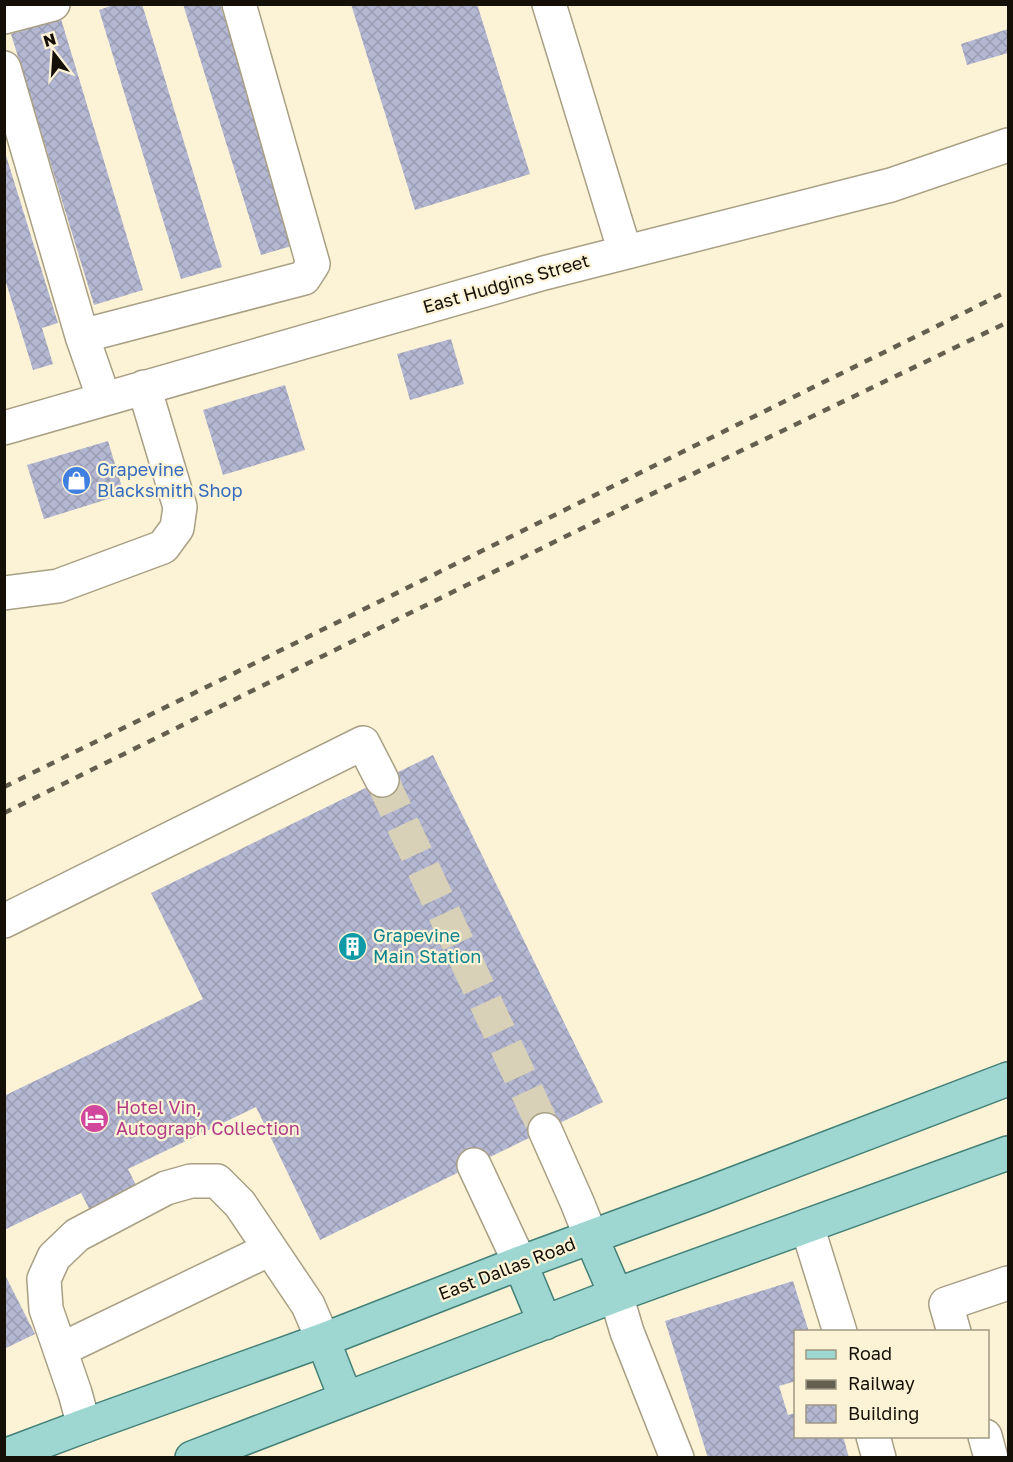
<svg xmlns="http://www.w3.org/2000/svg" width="1013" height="1462" font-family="'Golos Text',sans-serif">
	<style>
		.building { fill: url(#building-cross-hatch) }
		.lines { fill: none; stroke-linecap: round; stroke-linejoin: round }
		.minor-tunnel { stroke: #d9d1b7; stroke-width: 33; stroke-dasharray: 33 16; stroke-linecap: butt }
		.minor-casing { stroke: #a89f84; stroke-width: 36 }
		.major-casing { stroke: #438077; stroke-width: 36 }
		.minor { stroke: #fff; stroke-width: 33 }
		.major { stroke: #9ed7d1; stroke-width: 33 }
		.rail { stroke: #655f4f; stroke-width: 4.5; stroke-dasharray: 8 8; stroke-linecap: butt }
		.labels { text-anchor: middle; stroke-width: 4.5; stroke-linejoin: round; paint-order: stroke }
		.street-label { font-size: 18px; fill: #141007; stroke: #fcf3d6 }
		.shop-label { font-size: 18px; fill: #366cbe; stroke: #fcf3d6; text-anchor: start }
		.culture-label { font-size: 18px; fill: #0d838f; stroke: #fcf3d6; text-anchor: start }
		.hotel-label { font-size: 18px; fill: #b23c85; stroke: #fcf3d6; text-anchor: start }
	</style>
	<defs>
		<pattern id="building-cross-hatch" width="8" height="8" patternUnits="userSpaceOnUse" patternTransform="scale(1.5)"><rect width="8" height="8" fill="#b4b7d2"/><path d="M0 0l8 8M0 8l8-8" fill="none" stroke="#9a9cb3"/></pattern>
	</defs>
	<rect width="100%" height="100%" fill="#fcf3d6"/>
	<path class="building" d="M116,4h26l80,263 -41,12 -82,-269z
		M183,4h37l75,241 -34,10z
		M351,4h126l53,170 -115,36z
		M61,19l82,271 -49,15 -83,-271z
		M1008,29v24l-41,12 -6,-21z
		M4,149l54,174 -16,5 11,36 -20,6 -29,-94z
		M451,339l13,45 -54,16 -13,-46z
		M285,385l20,65 -82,25 -20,-65z
		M108,441l16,53 -80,25 -17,-54z
		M433,755l170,347 -283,138 -64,-133 -128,62 13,26 -47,23 -13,-25 -77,37v-134l199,-97 -52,-106z
		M4,1273l31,61 -31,15z
		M793,1281l16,51h-13v49l-17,5 9,29 8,-2v23h47l6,22h-141l-43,-137z"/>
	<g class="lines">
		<path class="minor-tunnel" d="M382,780l163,350"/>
		<defs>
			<path id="minor" d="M549,4l76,248
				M4,17l49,-13
				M4,68l78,268 22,63
				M82,336l222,-58 9,-14 -74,-260
				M4,428l540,-155 347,-88 117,-40
				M4,593l54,-7 105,-39 14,-19 3,-21 -36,-120
				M4,921l359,-178 19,37
				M545,1130l32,72 14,35
				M474,1165l46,98
				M807,1226l33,106
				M616,1295l11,37 50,126
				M954,1332l-8,-28 62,-21
				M60,1350l210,-101
				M84,1426l-9,-33 -29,-84 -2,-30 10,-22 23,-22 89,-47 25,-7h26l23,23 68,101 15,35
				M873,1436l6,22
				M985,1436l6,22"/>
			<path id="major" d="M591,1237l25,58
				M520,1263l25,60
				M323,1340l23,59
				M4,1456l80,-30 239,-86 197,-77 182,-67 306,-117
				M192,1458l424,-163 392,-142"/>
		</defs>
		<use href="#minor" class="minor-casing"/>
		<use href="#major" class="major-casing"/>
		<use href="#minor" class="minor"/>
		<use href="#major" class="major"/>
		<path class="rail" d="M4,787l1004,-496
			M4,813l666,-328 338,-163"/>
	</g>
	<defs>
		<symbol id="shop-disc" viewBox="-11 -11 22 22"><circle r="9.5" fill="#3f7fe0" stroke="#fcf3d6"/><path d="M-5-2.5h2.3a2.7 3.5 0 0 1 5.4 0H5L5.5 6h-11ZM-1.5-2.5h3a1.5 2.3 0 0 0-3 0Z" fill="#fff"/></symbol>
		<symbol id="building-disc" viewBox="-11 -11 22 22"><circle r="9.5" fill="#0f9aa8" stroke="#fcf3d6"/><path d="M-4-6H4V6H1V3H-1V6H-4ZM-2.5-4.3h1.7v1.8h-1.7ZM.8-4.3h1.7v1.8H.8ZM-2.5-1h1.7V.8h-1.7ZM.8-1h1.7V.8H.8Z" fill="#fff"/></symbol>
		<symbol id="hotel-disc" viewBox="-11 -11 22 22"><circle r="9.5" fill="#d1479c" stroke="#fcf3d6"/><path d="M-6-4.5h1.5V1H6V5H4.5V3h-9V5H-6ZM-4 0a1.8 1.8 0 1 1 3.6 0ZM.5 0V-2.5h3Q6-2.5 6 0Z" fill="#fff"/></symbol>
	</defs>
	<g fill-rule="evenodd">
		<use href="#shop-disc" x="60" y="464" width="33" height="33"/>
		<use href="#building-disc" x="336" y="930" width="33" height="33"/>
		<use href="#hotel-disc" x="78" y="1102" width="33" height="33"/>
	</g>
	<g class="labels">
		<g class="street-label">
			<text transform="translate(506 284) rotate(-16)" y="6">East Hudgins Street</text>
			<text transform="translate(507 1269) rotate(-21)" y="6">East Dallas Road</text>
		</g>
		<g class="shop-label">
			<text x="97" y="476">Grapevine<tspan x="97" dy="21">Blacksmith Shop</tspan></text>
		</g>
		<g class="culture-label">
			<text x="373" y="942">Grapevine<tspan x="373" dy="21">Main Station</tspan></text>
		</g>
		<g class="hotel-label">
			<text x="116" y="1114">Hotel Vin,<tspan x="116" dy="21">Autograph Collection</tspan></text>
		</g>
	</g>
	<rect width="1013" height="1462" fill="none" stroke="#141007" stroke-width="12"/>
	<rect x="794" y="1330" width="195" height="108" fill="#fcf3d6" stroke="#9f9883" stroke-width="1.5"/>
	<rect x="806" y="1350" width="30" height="9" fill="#9ed7d1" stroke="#9f9883" stroke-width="1.5"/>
	<text x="848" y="1360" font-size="18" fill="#141007">Road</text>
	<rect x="806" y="1380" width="30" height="9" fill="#655f4f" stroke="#9f9883" stroke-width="1.5"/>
	<text x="848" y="1390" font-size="18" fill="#141007">Railway</text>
	<rect x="806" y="1405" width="30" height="18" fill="url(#building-cross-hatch)" stroke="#9f9883" stroke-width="1.5"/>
	<text x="848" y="1420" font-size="18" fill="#141007">Building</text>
	<g transform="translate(54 54) rotate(343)" stroke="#fcf3d6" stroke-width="4.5" paint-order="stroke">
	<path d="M0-4.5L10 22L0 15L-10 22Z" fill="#141007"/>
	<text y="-9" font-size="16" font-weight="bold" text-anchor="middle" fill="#141007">N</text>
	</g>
</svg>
